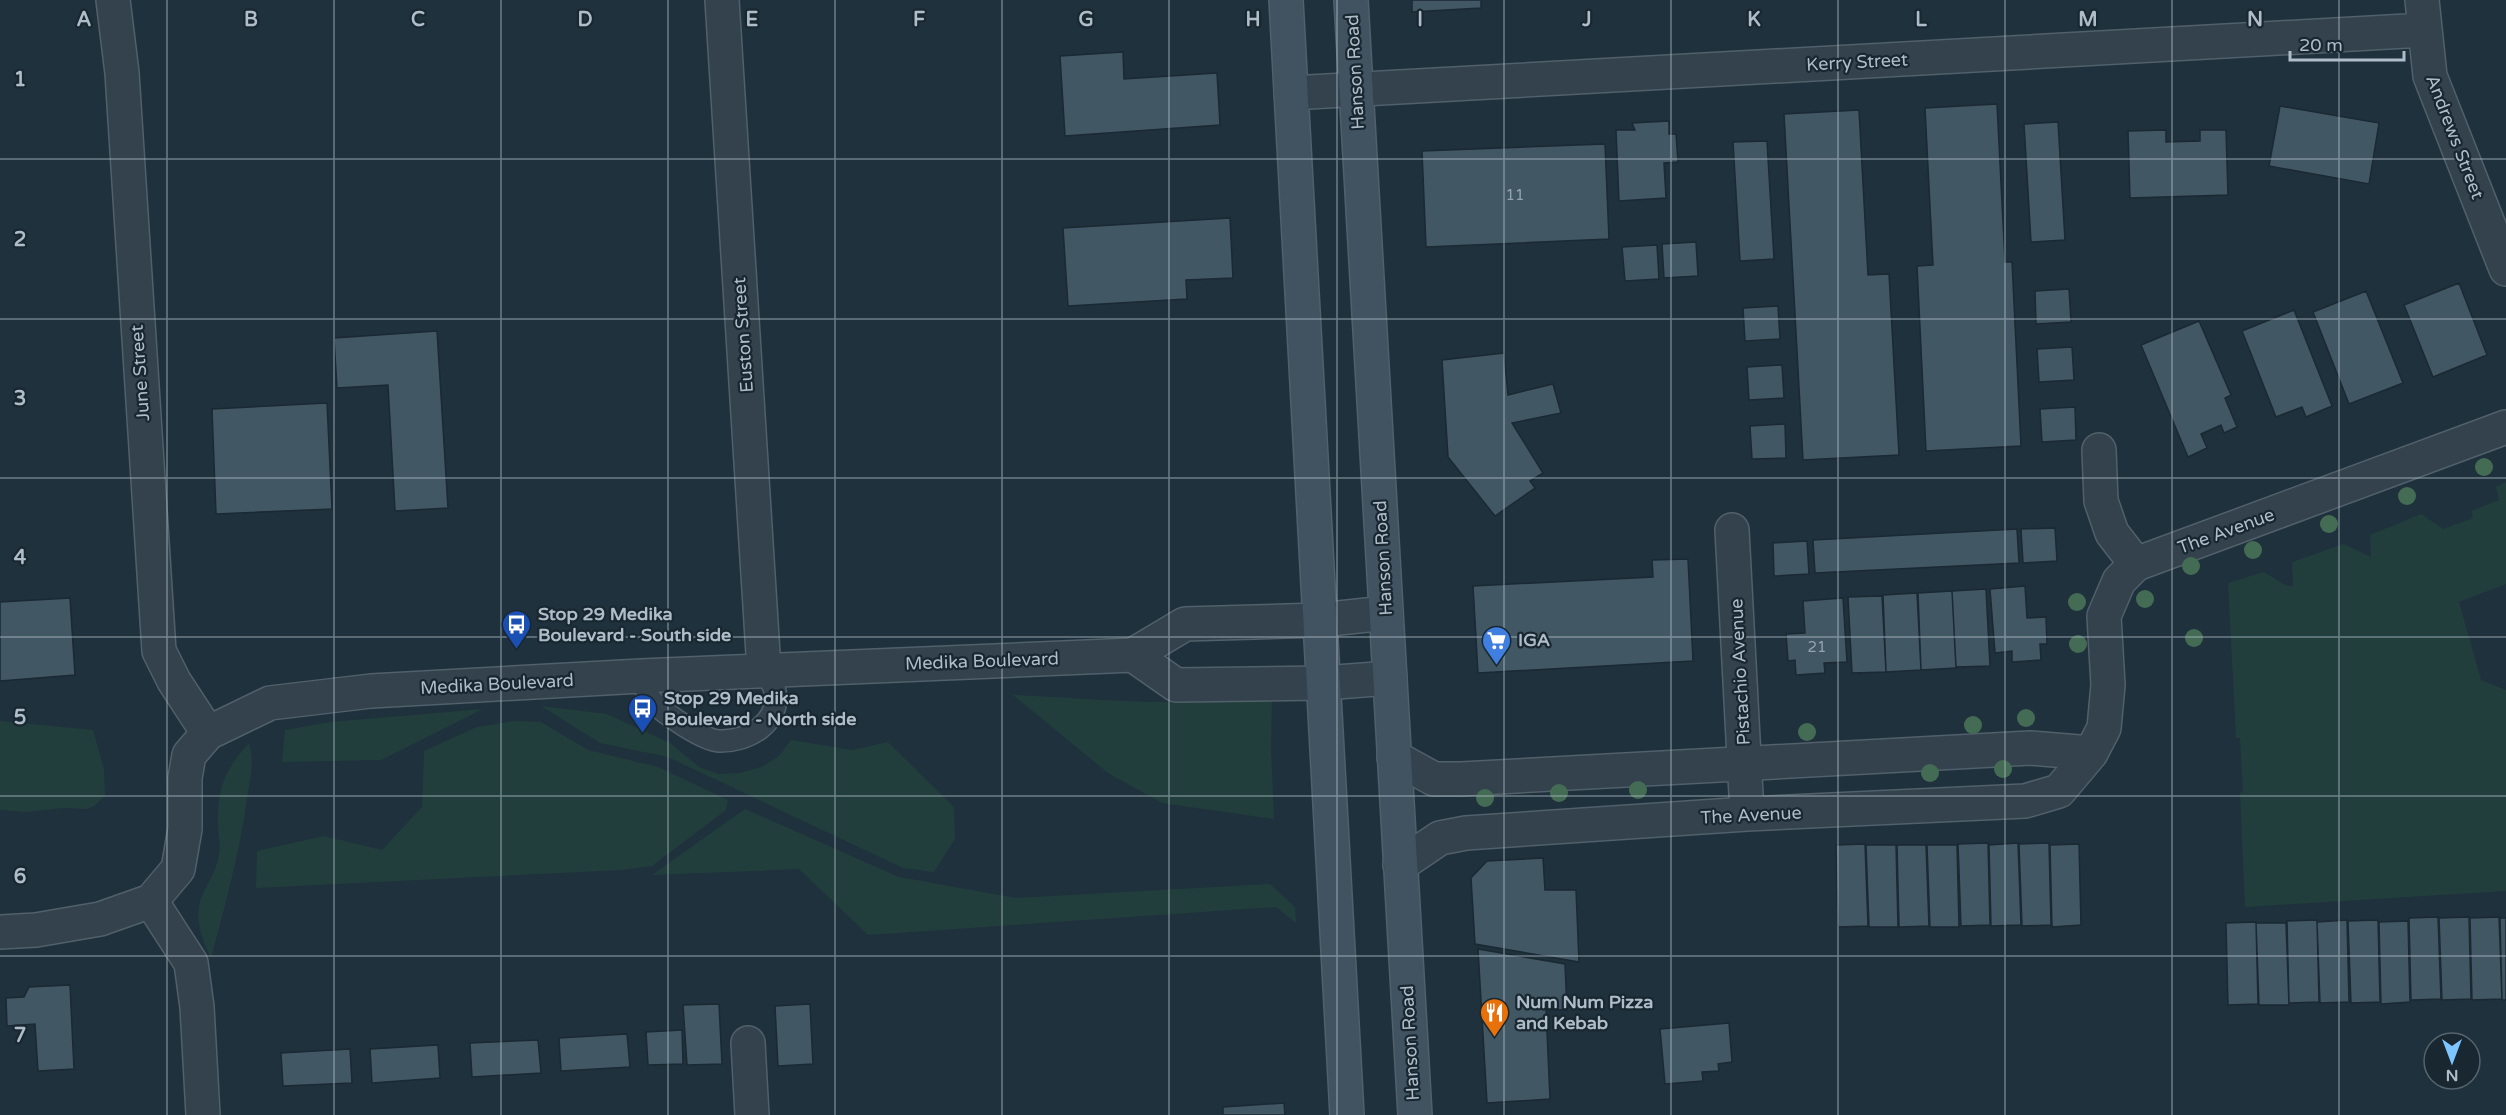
<svg xmlns="http://www.w3.org/2000/svg" width="2506" height="1115" font-family="'Varela Round',sans-serif">
	<style>
		.green { fill: #213e3c }
		.building { fill: #425764; stroke: #1b2933; stroke-width: 1.5 }
		.lines { fill: none; stroke-linecap: round; stroke-linejoin: round }
		.service-casing { stroke: #51606a; stroke-width: 24 }
		.minor-casing { stroke: #51606a; stroke-width: 36 }
		.secondary-casing { stroke: #51606a; stroke-width: 36 }
		.service { stroke: #33424d; stroke-width: 21 }
		.minor { stroke: #33424d; stroke-width: 33 }
		.secondary { stroke: #415260; stroke-width: 33 }
		.tree { fill: #446c54 }
		.grid { fill: none; stroke: #aebdc9; stroke-width: 1.5; stroke-opacity: 0.55 }
		.labels { text-anchor: middle; stroke-width: 4.5; stroke-linejoin: round; paint-order: stroke }
		.number-label { font-size: 15px; fill: #93a4b0 }
		.street-label { font-size: 18px; fill: #aebdc9; stroke: #192731 }
		.poi-label { font-size: 18px; font-weight: bold; fill: #aebdc9; stroke: #192731; text-anchor: start }
		.grid-label { font-size: 20px; text-anchor: middle; font-weight: bold; fill: #aebdc9; stroke: #192731; stroke-width: 4.5; stroke-linejoin: round; paint-order: stroke }
	</style>
	<rect width="100%" height="100%" fill="#1f313d"/>
	<path class="green" d="M2506,482v102l-47,18 22,78 25,10v201l-261,16 -5,-114 3,-1 -3,-54h-4l-8,-155 36,-11 23,14h6l-1,-24 52,-18 27,13 -1,-22 51,-21 22,15 30,-11 -2,-7 28,-11 -3,-13z
		M1013,695c50,2 100,7 151,7 34,-1 76,-14 108,0l-1,47 3,70 -112,-16 -54,-30z
		M541,706l66,8 63,29 29,24 20,7 21,-1 21,-6 17,-10 13,-17 61,10 36,-8 66,65 1,32 -21,33 -31,-4 -235,-111 -68,-14z
		M483,709l-102,51 -99,2 3,-32 45,-8z
		M0,721l93,9 11,39 1,27 -11,10 -7,3 -24,-1 -37,4 -26,-2z
		M515,721l26,1 47,28 70,17 70,33 -2,10 -74,56 -30,4 -366,18 1,-37 67,-15 58,14 40,-43 2,-56 53,-24z
		M249,743c6,18 1,37 -2,55 -7,55 -22,107 -36,160 -9,-18 -18,-42 -9,-62 6,-14 15,-27 17,-42 2,-9 -1,-19 -1,-28 -1,-36 6,-56 31,-83z
		M745,809l154,68 117,21 254,-14 25,23 1,16 -20,-16 -408,28 -69,-66 -147,6z"/>
	<path class="building" d="M1412,0h69v8l-69,4z
		M1123,52l1,27 93,-6 3,52 -155,11 -5,-80z
		M1997,104l8,158h7l9,184 -95,5 -9,-185 16,-1 -8,-157z
		M2280,106l99,17 -10,61 -100,-18z
		M1859,110l9,165 21,-1 10,181 -96,5 -19,-346z
		M1669,121v13h7l2,28 -14,1 2,35 -47,3 -3,-71h19l-3,-7z
		M2058,122l7,118 -34,2 -7,-118z
		M2166,130v12l34,-1v-11h26l2,65 -98,3 -2,-67z
		M1767,141l7,118 -34,2 -7,-119z
		M1605,144l4,95 -183,8 -4,-96z
		M1230,218l3,60 -47,2 1,19 -119,7 -5,-78z
		M1696,242l2,34 -34,2 -2,-34z
		M1657,245l2,34 -34,2 -3,-34z
		M2459,283l28,72 -54,22 -29,-72z
		M2069,289l2,33 -35,2 -1,-33z
		M2366,291l37,92 -54,21 -36,-92z
		M1778,306l2,33 -35,2 -2,-33z
		M2294,310l38,96 -26,11 -4,-10 -26,10 -34,-86z
		M2199,321l32,74 -6,3 12,29 -13,6 -3,-8 -20,9 6,14 -19,9 -47,-112z
		M437,331l11,177 -53,3 -7,-126 -51,3 -3,-50z
		M2072,347l2,33 -35,2 -2,-33z
		M1504,353l4,42 45,-11 8,29 -49,10 31,50 -13,8 5,7 -40,28 -47,-59 -6,-97z
		M1782,365l2,33 -35,2 -2,-33z
		M327,403l5,106 -116,5 -4,-105z
		M2075,407l1,33 -34,2 -2,-33z
		M1785,424l1,34 -34,1 -2,-33z
		M2055,528l2,33 -34,2 -2,-34z
		M2017,529l2,34 -204,10 -2,-33z
		M1807,541l2,33 -35,2 -1,-33z
		M1688,559l5,102 -215,12 -5,-87 180,-9 -1,-17z
		M2025,586l2,32 19,-1 1,27h-7l1,16 -29,2v-11l-17,2 -5,-64z
		M1986,589l4,77 -34,1 -4,-76z
		M1952,591l4,77 -35,2 -3,-77z
		M1917,593l4,77 -35,2 -3,-77z
		M1882,596l4,76 -34,1 -4,-76z
		M70,598l5,77 -75,6v-79z
		M1843,598l4,64 -23,1 1,10 -29,2 -1,-15 -7,1 -2,-27 19,-1 -2,-32z
		M1988,843l2,82 -29,1 -3,-82z
		M2018,843l3,82 -30,1 -2,-81z
		M2049,843l2,82 -29,1 -3,-82z
		M1865,844l3,82 -30,1 -2,-82z
		M2079,844l2,81 -29,2 -2,-82z
		M1866,845h30l2,82h-29z
		M1897,845h29l3,81 -30,1z
		M1927,845h30l2,82h-29z
		M1543,858l2,32h31l3,72 -104,-18 -4,-66 16,-17z
		M2438,917l3,82 -30,1 -2,-82z
		M2469,917l2,82 -29,1 -3,-82z
		M2499,917l3,82 -30,1 -2,-82z
		M2500,918h6v82h-4z
		M2317,920l2,82 -30,1 -2,-82z
		M2347,920l2,82 -29,1 -3,-81z
		M2378,920l2,82 -29,1 -3,-82z
		M2408,921l2,81 -29,2 -2,-82z
		M2256,922l2,82 -30,1 -2,-82z
		M2256,923h30l3,82h-30z
		M1478,949l87,15 2,46 -21,-1 4,90 -63,4z
		M70,985l4,84 -36,2 -3,-47 -28,2 -1,-28 18,-1 5,-10z
		M719,1004l3,60 -35,1 -4,-60z
		M810,1004l3,60 -35,2 -3,-60z
		M1729,1023l3,39 -14,2 1,7 -17,1 1,9 -38,3 -5,-55z
		M682,1030l1,34 -35,1 -2,-33z
		M627,1034l3,33 -69,4 -2,-33z
		M538,1040l3,33 -69,4 -2,-34z
		M438,1045l2,33 -68,5 -2,-34z
		M350,1049l2,34 -69,3 -2,-33z
		M1284,1103l1,12h-62v-8z"/>
	<g class="lines">
		<defs>
			<path id="service" d="M641,676c3,8 6,19 11,25 12,12 50,39 67,40 28,1 62,-18 56,-50 -2,-7 -7,-15 -11,-21"/>
			<path id="minor" d="M113,0l9,73 37,578 15,30 34,52
				M722,0l42,670
				M2422,0l8,76 76,193
				M1291,93l1133,-63
				M2099,450l2,51 11,32 24,31
				M1732,530l15,284
				M1133,655l43,30 147,-2 67,-5
				M1394,757l40,22h27l569,-31 61,5
				M1400,865l40,-27 26,-5 281,-19 278,-13 34,-10 32,-38 13,-25 4,-43 -4,-69 15,-35 17,-17 370,-137
				M151,901l40,62 6,44 6,108
				M0,932l36,-2 64,-11 51,-18 27,-32 7,-40v-51l4,-23 19,-22 62,-30 101,-12 270,-15 492,-21 52,-31 135,-4 66,-7
				M748,1043l4,72"/>
			<path id="secondary" d="M1286,0l61,1115
				M1351,0l64,1115"/>
		</defs>
		<use href="#service" class="service-casing"/>
		<use href="#minor" class="minor-casing"/>
		<use href="#secondary" class="secondary-casing"/>
		<use href="#service" class="service"/>
		<use href="#minor" class="minor"/>
		<use href="#secondary" class="secondary"/>
	</g>
	<g class="tree">
		<circle cx="2484" cy="467" r="9"/>
		<circle cx="2407" cy="496" r="9"/>
		<circle cx="2329" cy="524" r="9"/>
		<circle cx="2253" cy="550" r="9"/>
		<circle cx="2191" cy="566" r="9"/>
		<circle cx="2145" cy="599" r="9"/>
		<circle cx="2077" cy="602" r="9"/>
		<circle cx="2194" cy="638" r="9"/>
		<circle cx="2078" cy="644" r="9"/>
		<circle cx="2026" cy="718" r="9"/>
		<circle cx="1973" cy="725" r="9"/>
		<circle cx="1807" cy="732" r="9"/>
		<circle cx="2003" cy="769" r="9"/>
		<circle cx="1930" cy="773" r="9"/>
		<circle cx="1638" cy="790" r="9"/>
		<circle cx="1559" cy="793" r="9"/>
		<circle cx="1485" cy="798" r="9"/>
	</g>
	<path class="grid" d="M167,0v1115M334,0v1115M501,0v1115M668,0v1115M835,0v1115M1002,0v1115M1169,0v1115M1337,0v1115M1504,0v1115M1671,0v1115M1838,0v1115M2005,0v1115M2172,0v1115M2339,0v1115M0,159h2506M0,319h2506M0,478h2506M0,637h2506M0,796h2506M0,956h2506"/>
	<defs>
		<symbol id="bus-pin" viewBox="-11 -11 22 30"><path d="M0 17L-7.5 6A9.5 9.5 0 1 1 7.5 6Z" fill="#1a4fb4" stroke="#192731"/><path d="M-5-6H5V4H4V6H2V4H-2V6H-4V4H-5ZM-3.5-4V0h7V-4ZM-3.5 1.2v1.5H-2V1.2ZM2 1.2v1.5H3.5V1.2Z" fill="#fff"/></symbol>
		<symbol id="supermarket-pin" viewBox="-11 -11 22 30"><path d="M0 17L-7.5 6A9.5 9.5 0 1 1 7.5 6Z" fill="#3f7fe0" stroke="#192731"/><path d="M-6-5.5h2.5l.6 2H6L4.5 2H-2.5L-4.4-4H-6ZM-1.5 3.2a1.3 1.3 0 1 0 .1 0ZM3 3.2a1.3 1.3 0 1 0 .1 0Z" fill="#fff"/></symbol>
		<symbol id="restaurant-pin" viewBox="-11 -11 22 30"><path d="M0 17L-7.5 6A9.5 9.5 0 1 1 7.5 6Z" fill="#e8710a" stroke="#192731"/><path d="M-5-6h1v4h1v-4h1v4h1v-4h1v5L-1.5 .5V6h-2V.5L-5-1ZM5-6V6H3V1.5H1.5Q1.5-4 5-6Z" fill="#fff"/></symbol>
	</defs>
	<g fill-rule="evenodd">
		<use href="#bus-pin" x="500" y="608" width="33" height="45"/>
		<use href="#supermarket-pin" x="1480" y="624" width="33" height="45"/>
		<use href="#bus-pin" x="626" y="692" width="33" height="45"/>
		<use href="#restaurant-pin" x="1478" y="996" width="33" height="45"/>
	</g>
	<g class="labels">
		<g class="number-label">
			<text x="1515" y="200">11</text>
			<text x="1817" y="652">21</text>
		</g>
		<g class="street-label">
			<text transform="translate(1857 62) rotate(-3)" y="6">Kerry Street</text>
			<text transform="translate(1355 72) rotate(-93)" y="6">Hanson Road</text>
			<text transform="translate(2455 137) rotate(69)" y="6">Andrews Street</text>
			<text transform="translate(743 335) rotate(-94)" y="6">Euston Street</text>
			<text transform="translate(140 373) rotate(-94)" y="6">June Street</text>
			<text transform="translate(2226 531) rotate(-20)" y="6">The Avenue</text>
			<text transform="translate(1383 558) rotate(-93)" y="6">Hanson Road</text>
			<text transform="translate(982 661) rotate(-2)" y="6">Medika Boulevard</text>
			<text transform="translate(1740 672) rotate(-93)" y="6">Pistachio Avenue</text>
			<text transform="translate(497 684) rotate(-3)" y="6">Medika Boulevard</text>
			<text transform="translate(1751 815) rotate(-3)" y="6">The Avenue</text>
			<text transform="translate(1410 1043) rotate(-93)" y="6">Hanson Road</text>
		</g>
		<g class="poi-label">
			<text x="538" y="620">Stop 29 Medika<tspan x="538" dy="21">Boulevard - South side</tspan></text>
			<text x="1518" y="646">IGA</text>
			<text x="664" y="704">Stop 29 Medika<tspan x="664" dy="21">Boulevard - North side</tspan></text>
			<text x="1516" y="1008">Num Num Pizza<tspan x="1516" dy="21">and Kebab</tspan></text>
		</g>
	</g>
	<g class="grid-label">
		<text x="84" y="26">A</text>
		<text x="251" y="26">B</text>
		<text x="418" y="26">C</text>
		<text x="585" y="26">D</text>
		<text x="752" y="26">E</text>
		<text x="919" y="26">F</text>
		<text x="1086" y="26">G</text>
		<text x="1253" y="26">H</text>
		<text x="1420" y="26">I</text>
		<text x="1587" y="26">J</text>
		<text x="1754" y="26">K</text>
		<text x="1921" y="26">L</text>
		<text x="2088" y="26">M</text>
		<text x="2255" y="26">N</text>
		<text x="20" y="86">1</text>
		<text x="20" y="246">2</text>
		<text x="20" y="405">3</text>
		<text x="20" y="564">4</text>
		<text x="20" y="724">5</text>
		<text x="20" y="883">6</text>
		<text x="20" y="1042">7</text>
	</g>
	<g transform="translate(2452 1061) rotate(180)"><circle r="28" fill="#192731" stroke="#55636e" stroke-width="1.5"/>
	<path d="M0-4.5L10 22L0 15L-10 22Z" fill="#7dc6ff"/>
	<text y="-9" font-size="16" font-weight="bold" text-anchor="middle" fill="#aebdc9">N</text>
	</g>
	<path d="M2290 51v9h114v-9" fill="none" stroke="#aebdc9" stroke-width="3"/>
	<text x="2299" y="51" font-size="18" fill="#aebdc9" stroke="#192731" stroke-width="4.5" paint-order="stroke">20 m</text>
</svg>
